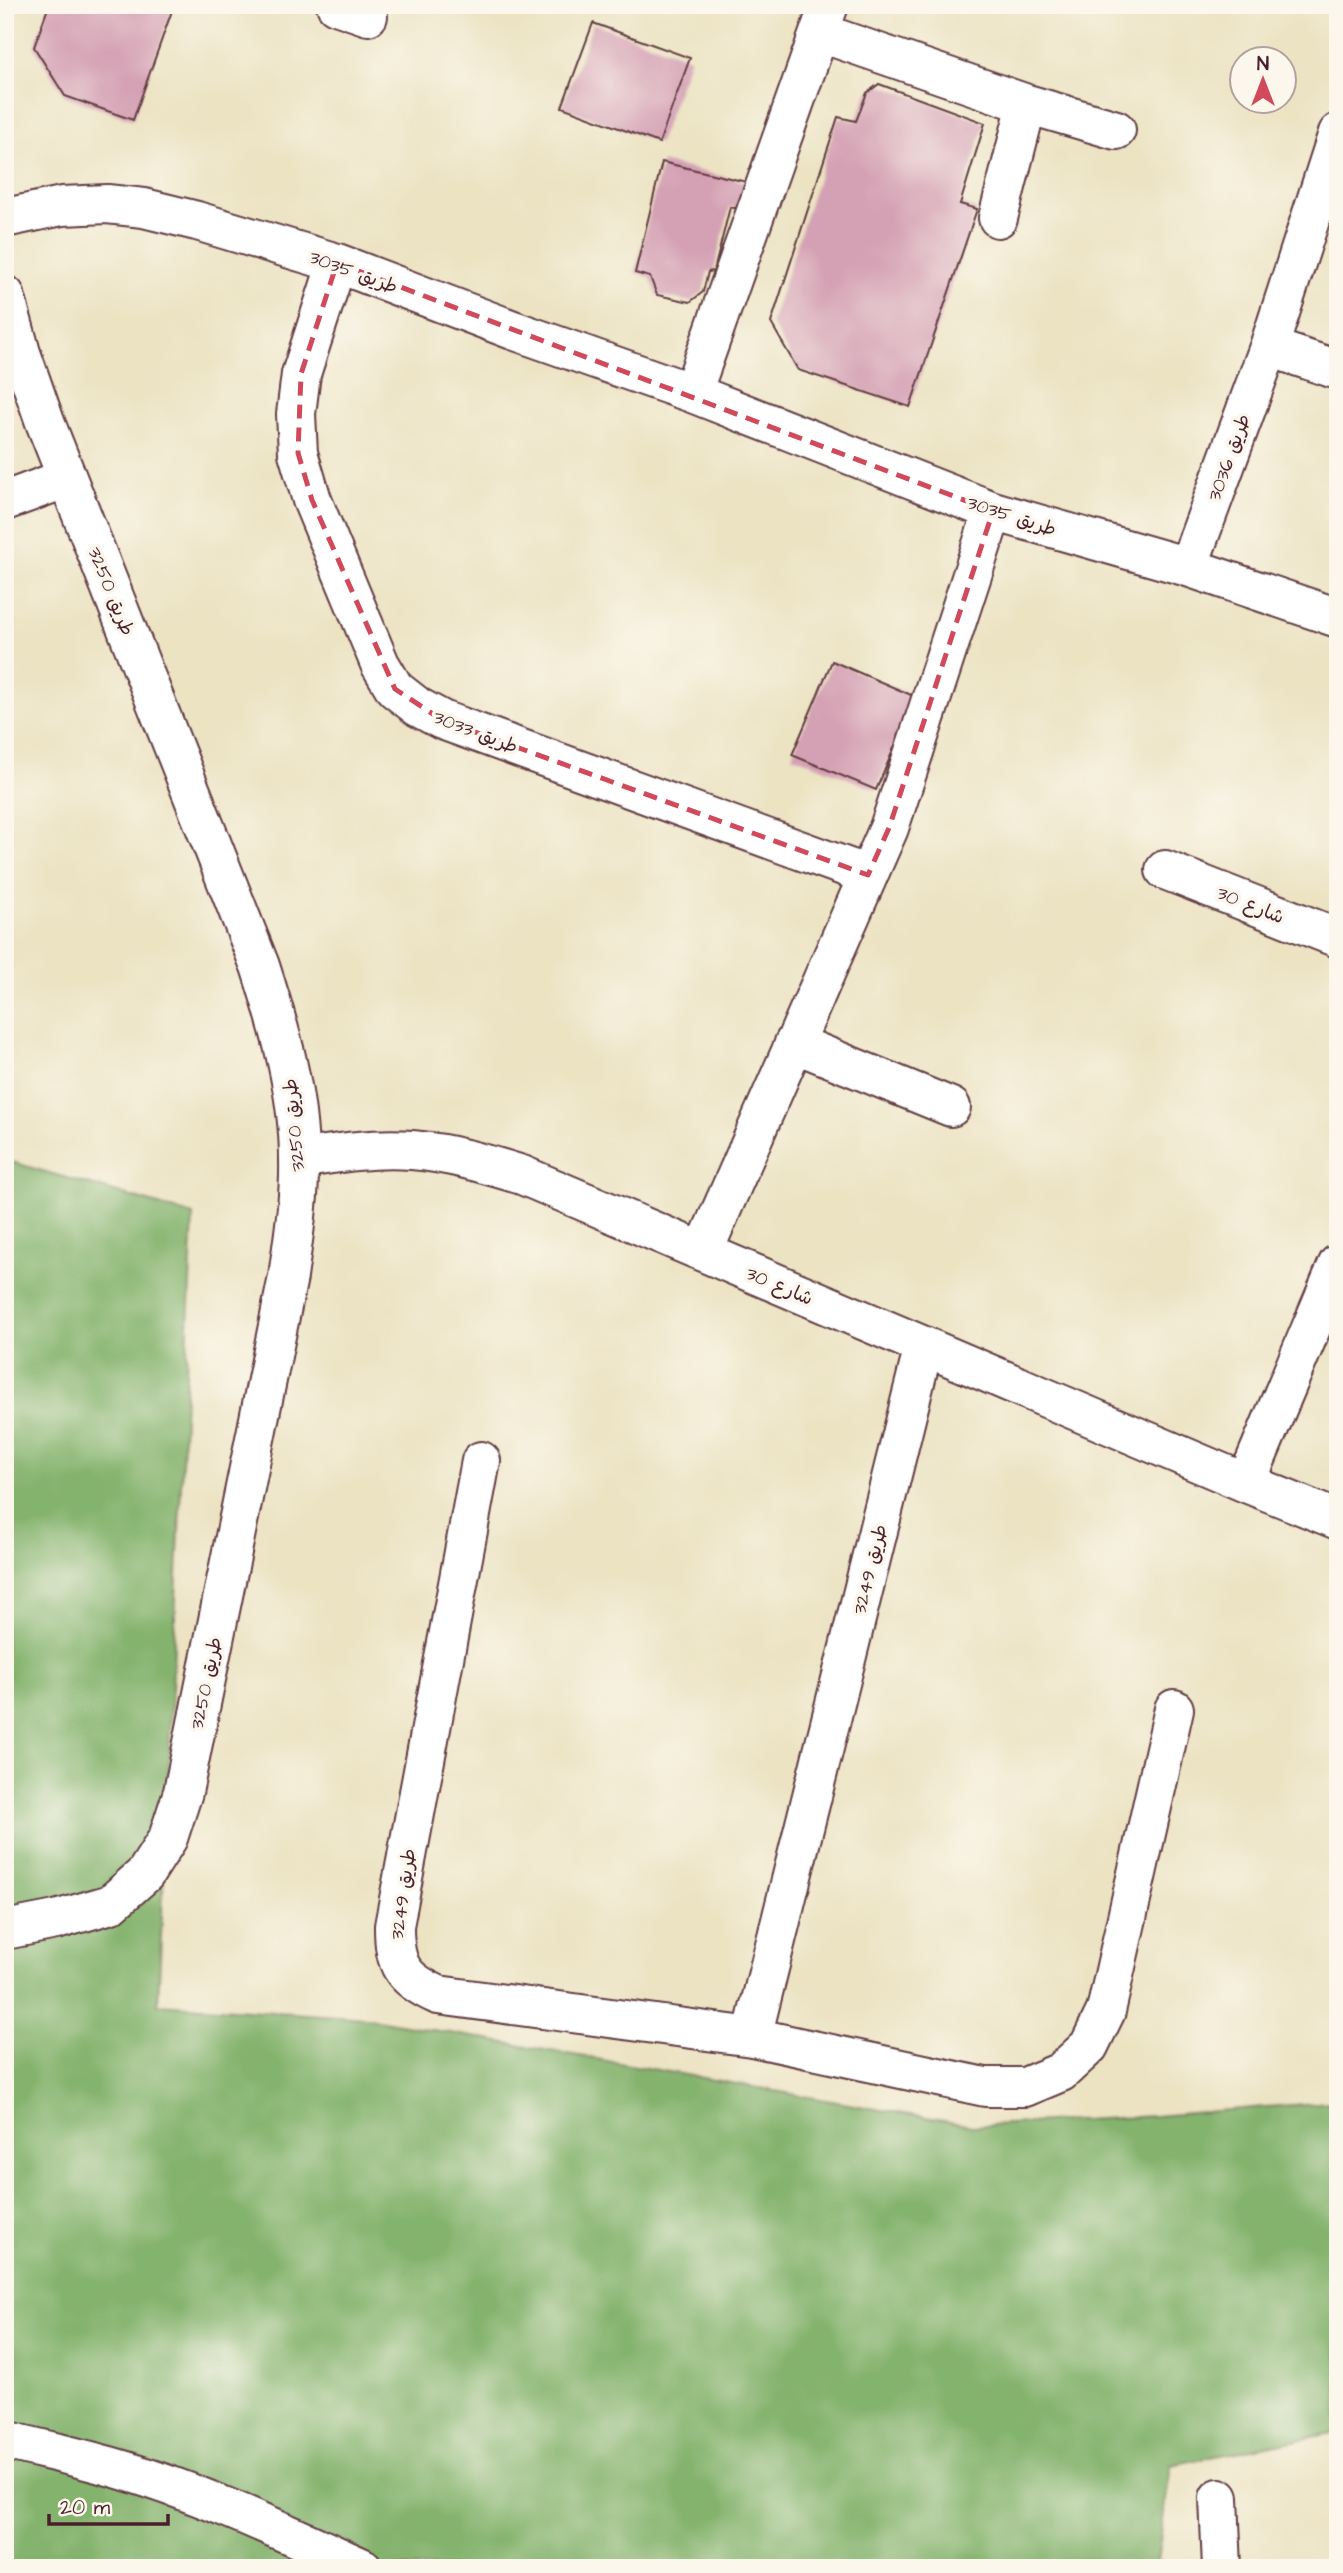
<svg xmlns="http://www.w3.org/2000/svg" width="1343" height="2573" font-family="'Architects Daughter','Playpen Sans Arabic',sans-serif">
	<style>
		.forest { fill: #84b36d; stroke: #67694c; stroke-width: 2 }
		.building { fill: #d4a0b4 }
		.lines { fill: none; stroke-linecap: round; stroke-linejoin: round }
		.minor-casing { stroke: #623c42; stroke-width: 42 }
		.minor { stroke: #fff; stroke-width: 38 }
		.marked { fill: none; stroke: #d1495b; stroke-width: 5; stroke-dasharray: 14 9; stroke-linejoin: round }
		.labels { text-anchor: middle; stroke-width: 7; stroke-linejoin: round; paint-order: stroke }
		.street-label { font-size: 19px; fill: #4a1f2b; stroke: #fbf7ec }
	</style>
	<rect width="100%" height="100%" fill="#fbf7ec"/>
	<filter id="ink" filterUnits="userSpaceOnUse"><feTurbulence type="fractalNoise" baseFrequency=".0143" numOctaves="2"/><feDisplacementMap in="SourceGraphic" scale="14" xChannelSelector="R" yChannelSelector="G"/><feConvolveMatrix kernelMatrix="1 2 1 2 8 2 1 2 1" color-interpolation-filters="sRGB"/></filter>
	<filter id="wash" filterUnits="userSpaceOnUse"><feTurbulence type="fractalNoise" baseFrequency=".00686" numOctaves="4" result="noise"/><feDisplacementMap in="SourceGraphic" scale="28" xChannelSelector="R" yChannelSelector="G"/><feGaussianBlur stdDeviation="1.57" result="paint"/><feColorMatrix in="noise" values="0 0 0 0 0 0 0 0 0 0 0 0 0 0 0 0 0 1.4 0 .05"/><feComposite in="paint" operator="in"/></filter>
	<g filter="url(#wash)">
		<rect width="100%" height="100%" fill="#ece3c3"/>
		<path class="forest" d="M5,1160l188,55 -35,789 208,14 606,108 183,-10 175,-14 8,-4v334l-167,33 -15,103h-1151z"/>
		<g id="blocks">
			<path class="building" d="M49,5h125l-41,115 -68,-24 -31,-49z
				M593,23l97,35 -31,85 -97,-36z
				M879,84l106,39 -25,81 17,5 -67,198 -112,-37 -27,-47 67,-206 18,4 11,-28z
				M662,162l93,22 -7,27 -18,-4 -16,64 -6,1 -5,20 -13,10 -33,-7 -7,-18 -15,-4z
				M832,661l84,36 -40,93 -84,-35z"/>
		</g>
	</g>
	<g filter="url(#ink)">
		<use href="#blocks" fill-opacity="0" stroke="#623c42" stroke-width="2"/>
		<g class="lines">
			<defs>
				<path id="minor" d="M336,5l32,11
					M821,33l206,71 89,26
					M5,218l57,-12 45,-2 37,4 53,13 140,42 176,67 179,63 301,118 195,56 150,51
					M998,218l29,-114
					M337,263l-36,111 -5,40 2,39 14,47 68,164 15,25 23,18 24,13 426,155
					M5,295l16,58 24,69 215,544c20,62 39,128 39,194 1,39 -6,79 -11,117l-105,515 -15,46 -23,36 -34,30 -55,16 -51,10
					M1269,347l69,23
					M692,393l137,-388
					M5,501l62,-23
					M1188,567l81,-220 69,-214
					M1165,870l173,68
					M794,1043l157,64
					M300,1159c37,-6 74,-12 112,-9 38,3 74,14 110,25l724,308 92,37
					M703,1252l186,-424 104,-317
					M481,1461l-87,465c0,39 8,53 44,69l314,42 233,50h40l36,-15 28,-26 17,-35 68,-302
					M1246,1483l92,-219
					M752,2037l172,-691
					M5,2440c35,9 70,16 104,26 88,25 171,64 254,102
					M1219,2498l3,70"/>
			</defs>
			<use href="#minor" class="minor-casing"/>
			<use href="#minor" class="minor"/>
		</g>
	</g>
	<path class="marked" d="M337,263l656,248 -104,317 -21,47 -426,-155 -47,-31 -83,-189 -14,-47 3,-79z"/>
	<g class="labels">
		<g class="street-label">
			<text transform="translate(354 271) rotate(20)" y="7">طريق 3035</text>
			<text transform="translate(1228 457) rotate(-70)" y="7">طريق 3036</text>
			<text transform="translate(1012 515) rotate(18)" y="7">طريق 3035</text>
			<text transform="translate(112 591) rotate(68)" y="7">طريق 3250</text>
			<text transform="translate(476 731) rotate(21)" y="7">طريق 3033</text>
			<text transform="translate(1251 904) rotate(22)" y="7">شارع 30</text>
			<text transform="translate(293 1125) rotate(-95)" y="7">طريق 3250</text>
			<text transform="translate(780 1285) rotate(23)" y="7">شارع 30</text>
			<text transform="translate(869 1569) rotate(-76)" y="7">طريق 3249</text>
			<text transform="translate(205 1683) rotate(-78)" y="7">طريق 3250</text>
			<text transform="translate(402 1894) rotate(-82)" y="7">طريق 3249</text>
		</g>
	</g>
	<rect width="1343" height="2573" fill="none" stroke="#fbf7ec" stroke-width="28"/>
	<g transform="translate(1263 80)"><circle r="33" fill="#fbf7ec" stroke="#b4a19f" stroke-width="2"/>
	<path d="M0-5L12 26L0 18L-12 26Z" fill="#d1495b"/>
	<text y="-10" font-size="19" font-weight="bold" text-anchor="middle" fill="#4a1f2b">N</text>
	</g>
	<path d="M49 2514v10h119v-10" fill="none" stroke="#4a1f2b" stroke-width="3.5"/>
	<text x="60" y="2514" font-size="21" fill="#4a1f2b" stroke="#fbf7ec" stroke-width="5" paint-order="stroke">20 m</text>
</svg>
